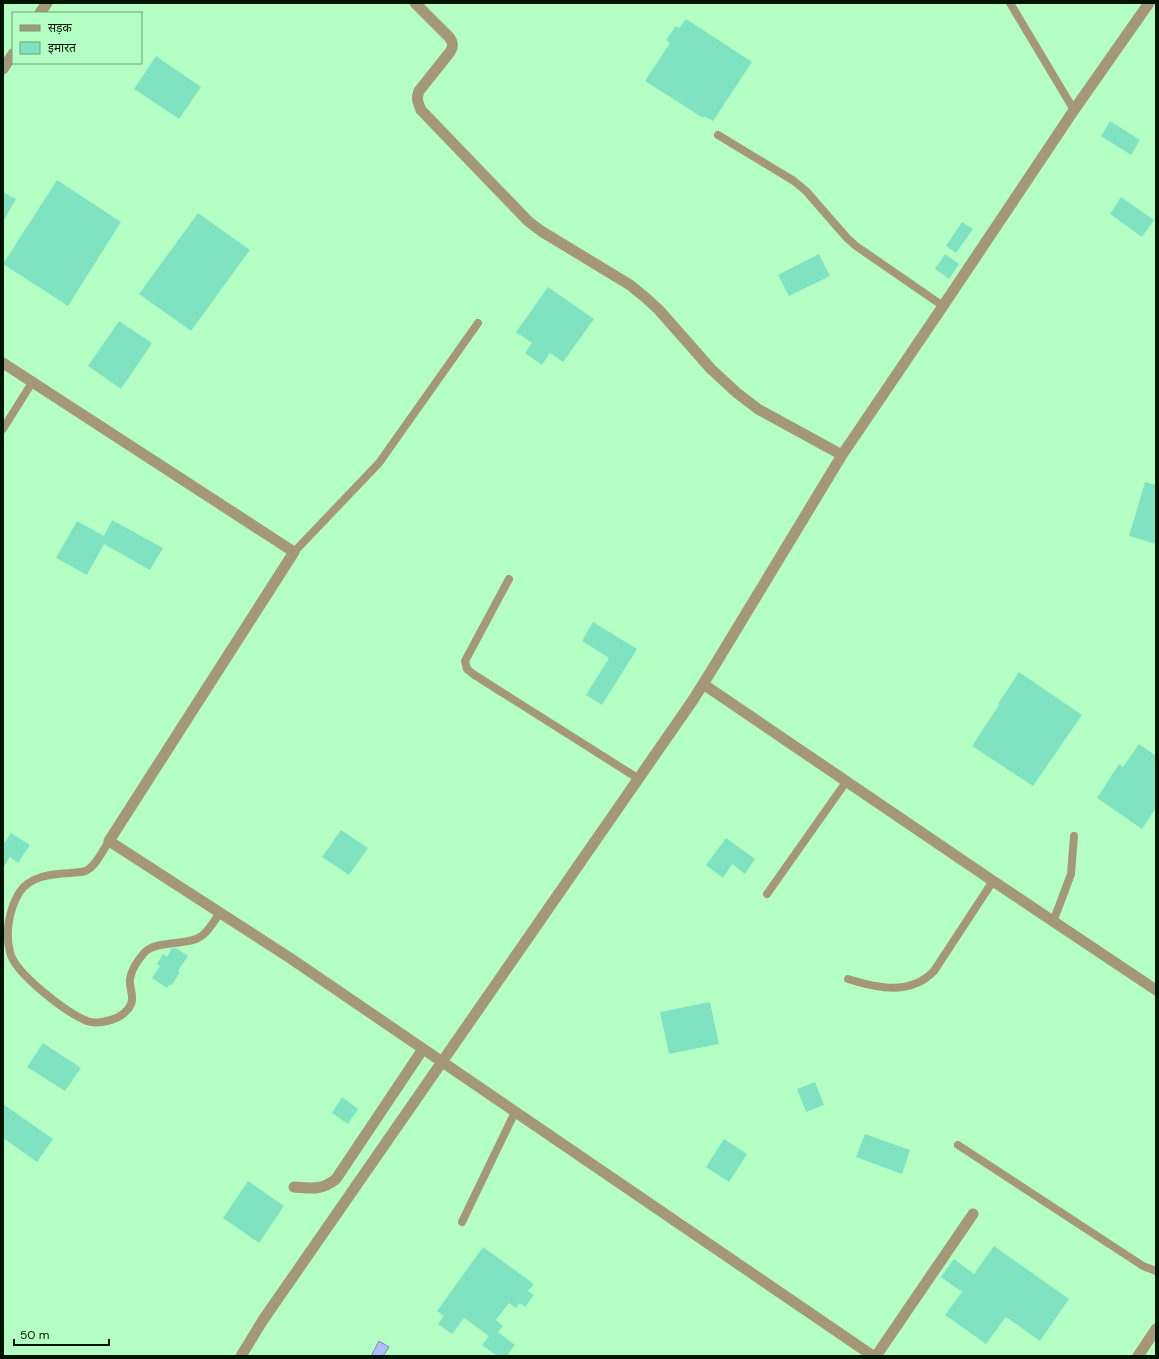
<svg xmlns="http://www.w3.org/2000/svg" width="1159" height="1359" font-family="'DM Sans','Noto Sans Devanagari',sans-serif">
	<style>
		.water { fill: #acbff9; stroke: #788caf }
		.building { fill: #7fe3c2 }
		.lines { fill: none; stroke-linecap: round; stroke-linejoin: round }
		.service { stroke: #a49878; stroke-width: 8 }
		.minor { stroke: #a49878; stroke-width: 11 }
	</style>
	<rect width="100%" height="100%" fill="#b4ffc3"/>
	<path class="water" d="M379,1341l10,6 -6,9h-12z"/>
	<path class="building" d="M686,19l66,43 -39,59 -9,-5 -1,2 -58,-37 25,-38 -4,-3 10,-14 3,2z
		M156,56l45,31 -22,32 -45,-30z
		M1110,121l30,19 -9,15 -30,-19z
		M57,180l64,42 -53,84 -65,-42z
		M3,192l13,7 -13,23z
		M1121,197l33,23 -12,17 -32,-23z
		M198,213l52,37 -59,81 -52,-37z
		M962,222l11,7 -17,24 -10,-7z
		M819,254l11,22 -41,20 -11,-21z
		M945,254l14,10 -10,15 -14,-10z
		M548,287l46,32 -31,43 -13,-9 -8,12 -17,-12 7,-10 -16,-11z
		M119,321l33,22 -31,46 -33,-23z
		M1145,482l11,3v59l-27,-8z
		M112,520l51,28 -13,22 -46,-26 -17,31 -31,-17 21,-37 27,15z
		M593,622l44,27 -35,56 -16,-10 23,-37 -27,-17z
		M1019,672l63,43 -49,71 -61,-40 27,-41 -1,-1z
		M1139,744l17,12v52l-14,21 -45,-31 22,-34 4,3z
		M341,830l27,18 -19,27 -27,-18z
		M11,833l19,12 -12,18 -8,-6 -7,11v-23z
		M726,838l29,21 -10,15 -13,-10 -9,14 -17,-13z
		M176,948l12,8 -10,15 2,1 -8,13 -2,-1 -3,4 -15,-10 8,-12 -3,-2 6,-10 4,3 4,-8z
		M710,1002l9,42 -50,10 -9,-42z
		M43,1043l38,25 -16,23 -38,-24z
		M815,1082l9,23 -18,7 -9,-23z
		M342,1097l16,12 -10,15 -16,-11z
		M3,1104l50,35 -16,23 -34,-24z
		M865,1134l45,16 -8,24 -46,-17z
		M724,1139l23,15 -18,28 -23,-15z
		M248,1181l36,25 -25,37 -36,-25z
		M994,1246l75,53 -29,42 -34,-24 -20,27 -41,-29 17,-23 -21,-15 13,-18 20,15z
		M483,1247l51,37 -6,7 6,4 -9,12 -5,-4 -4,5 -7,-5 -13,17 7,6 -5,6 17,13 -8,11h-10l-15,-11 7,-9 -25,-18 -12,16 -14,-10 6,-8 -7,-5z"/>
	<g class="lines">
		<path class="service" d="M1010,3l64,107
			M718,135l76,46 12,10 41,47 9,8 87,60
			M3,429l30,-48
			M294,552l85,-89 99,-140
			M509,579l-44,82 2,8 6,5 166,105
			M109,841c-5,8 -15,28 -24,30 -5,2 -11,1 -15,2 -18,1 -41,3 -51,20 -10,17 -14,40 -9,59 4,21 57,61 77,69 8,3 16,1 24,-1 8,-2 20,-10 21,-20 1,-6 -3,-14 -2,-21 1,-9 8,-19 14,-26 11,-12 37,-8 52,-14 11,-4 17,-17 24,-26
			M767,894l79,-112
			M1053,922l18,-48 3,-38
			M848,979c29,9 62,17 86,-8l59,-90
			M958,1145l185,121 13,5
			M462,1222l53,-110"/>
		<path class="minor" d="M415,3l34,34c4,5 5,9 1,15l-31,39c-3,8 -1,12 2,19l107,111 13,10 89,54 16,13 13,12 52,59 26,24 21,16 84,46
			M40,13l7,-10
			M3,69l10,-15
			M3,363l291,189 -185,289 181,117 583,398
			M703,684l290,197 163,109
			M294,1187c17,1 27,4 42,-8l87,-130
			M241,1356l22,-36 430,-620 20,-32 129,-213 101,-149 131,-196 75,-107
			M876,1356l97,-142
			M1138,1356l18,-27"/>
	</g>
	<rect width="1159" height="1359" fill="none" stroke="#001402" stroke-width="8"/>
	<rect x="12" y="12" width="130" height="52" fill="#b4ffc3" stroke="#6ca176"/>
	<rect x="20" y="25" width="20" height="6" fill="#a49878" stroke="#6ca176"/>
	<text x="48" y="32" font-size="12" fill="#001402">सड़क</text>
	<rect x="20" y="42" width="20" height="12" fill="#7fe3c2" stroke="#6ca176"/>
	<text x="48" y="52" font-size="12" fill="#001402">इमारत</text>
	<path d="M14 1339v6h95v-6" fill="none" stroke="#001402" stroke-width="2"/>
	<text x="20" y="1339" font-size="12" fill="#001402" stroke="#b4ffc3" stroke-width="3" paint-order="stroke">50 m</text>
</svg>
